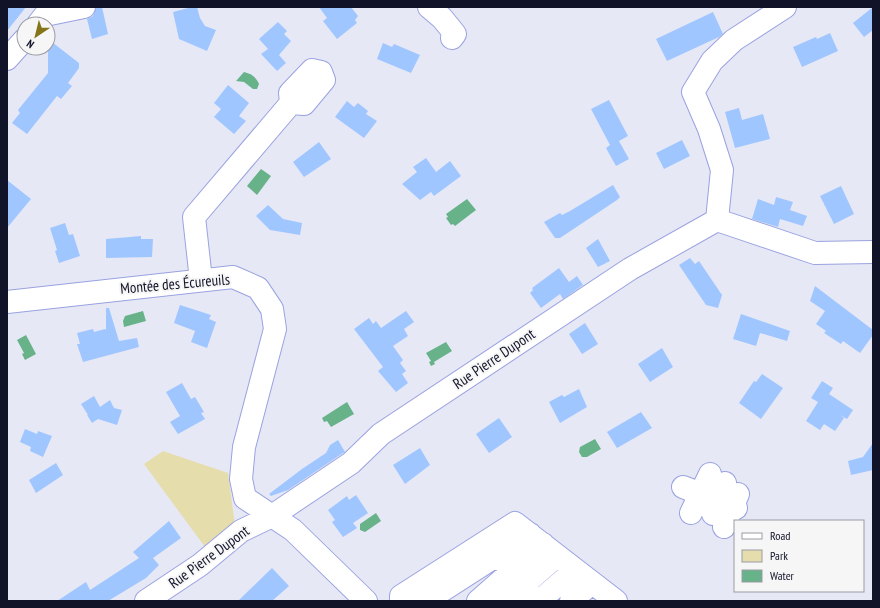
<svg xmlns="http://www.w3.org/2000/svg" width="880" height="608" font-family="'PT Sans Narrow',sans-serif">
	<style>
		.green { fill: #e6ddad }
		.water { fill: #68b289 }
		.building { fill: #a0c6ff }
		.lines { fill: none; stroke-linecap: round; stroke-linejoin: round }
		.minor-casing { stroke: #9aa2e0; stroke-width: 24 }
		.minor { stroke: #fff; stroke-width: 22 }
		.labels { text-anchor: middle; stroke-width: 4; stroke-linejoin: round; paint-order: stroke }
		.street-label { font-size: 15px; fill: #111329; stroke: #f6f6f6 }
	</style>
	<rect width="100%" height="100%" fill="#e6e8f6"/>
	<path class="green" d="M163,451l65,22 7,52 -30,22 -61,-83z"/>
	<path class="water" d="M244,72c8,2 12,5 15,12l-2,5h-4l-9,-7 -8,-1z
		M261,169l10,7 -14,19 -10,-9z
		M467,199l9,11 -21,16 -2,-2 -2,1 -5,-7 2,-1 -2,-3z
		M143,311l3,10 -22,6 -1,-6 2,-5z
		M26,335l10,19 -11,6 -3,-6 2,-1 -7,-13z
		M446,342l6,9 -18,11 1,2 -4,2 -2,-4 2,-1 -5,-8z
		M347,402l7,12 -23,13 -4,-6 -3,1 -2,-4z
		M595,439l6,10 -14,8h-5l-3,-5 1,-5z
		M376,513l5,8 -16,11 -5,-2v-6z"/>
	<path class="building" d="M7,7h19l-19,24z
		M96,7h6l6,27 -16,5 -5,-20 6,-3z
		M192,7h5l3,11 5,8 11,4 -9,21 -28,-12 -6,-27z
		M319,7h32l7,9 -3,4 2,3 -20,16 -14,-18 4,-3z
		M873,7v23l-9,7 -11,-14z
		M713,12l10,22 -4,3 -52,24 -11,-22z
		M278,22l9,9 -3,3 7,7 -12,14 7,8 -9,8 -16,-17 7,-5 -9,-10z
		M830,33l8,18 -36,16 -9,-20 23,-10 1,2z
		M48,39l31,24v5l-11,15 4,3 -11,13 -4,-3 -30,38 -15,-11 8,-10 -2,-3 30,-37z
		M383,43l9,4 2,-3 26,11 -9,18 -34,-14z
		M228,85l21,18 -10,13 7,5 -12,13 -20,-17 7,-8 -7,-6z
		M609,100l19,36 -9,5 10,18 -13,7 -10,-18 4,-3 -19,-36z
		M347,101l7,6 4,-4 10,8 -2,3 11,7 -13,17 -29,-21z
		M739,108l3,12 21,-6 7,25 -35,9 -10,-36z
		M682,140l8,16 -26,13 -8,-16z
		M319,142l12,17 -27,18 -11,-15z
		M426,158l10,14 14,-11 11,15 -27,20 -3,-4 -11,8 -18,-16 15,-12 -4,-5z
		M7,180l24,19 -24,29z
		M613,185l7,12 -3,3 -57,38h-5l-11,-16 16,-9 2,2 8,-4z
		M841,186l13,28 -20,10 -14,-28z
		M776,197l17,5 -3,8 17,6 -4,10 -23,-7 -2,8 -26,-8 6,-20 16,6z
		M268,205l15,14 19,4 -2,12 -30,-5 -14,-14z
		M65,223l4,12 4,-1 7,22 -21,7 -4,-12 2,-1 -7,-22z
		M141,236v3h12l-1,18 -46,1v-19z
		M598,239l12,22 -12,6 -12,-19z
		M690,258l5,6 4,-3 23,34 -4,13 -12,-3 -27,-40z
		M559,268l10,14 8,-6 6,9 -20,14 -3,-5 -19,14 -11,-15 3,-3 -1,-2z
		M815,286l58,44v5l-13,18 -17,-12 -2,3 -17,-11 2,-2 -10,-7 9,-13 -15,-10z
		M180,305l31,10 -2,4 7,3 -9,26 -16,-6 4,-11 -21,-8z
		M106,308h3l10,33 18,-3 2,9 -56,15 -6,-18h3l-3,-11 16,-4 1,3 11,-3 1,1z
		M406,311l8,11 -10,7 4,7 -15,10 10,14 -3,3 6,8 -4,3 6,9 -12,9 -18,-21 5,-4 -29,-38 15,-11 4,6 3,-3 5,7z
		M741,314l49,17 -3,10 -27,-8 -4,13 -23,-7z
		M585,323l13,21 -16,10 -13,-20z
		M662,348l11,19 -23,15 -12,-18z
		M762,374l21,14 -22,31 -22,-16 15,-22 2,1z
		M822,381l11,7 -4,6 24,16 -6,9 -7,-4 4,3 -9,13 -11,-7 -4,6 -14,-9 12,-19 -7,-4z
		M182,383l9,16 4,-2 9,15 -3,1 4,6 -27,15 -8,-12 10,-6 -14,-24z
		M579,389l8,18 -27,16 -11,-21 13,-7 2,2z
		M94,396l6,11 10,-7 4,8 8,2 -5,15 -19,-6 -6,4 -5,-8h1l-7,-11z
		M641,412l11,16 -35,20 -10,-16z
		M499,418l13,19 -23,16 -13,-19z
		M25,429l12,5 1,-3 14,5 -9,21 -13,-6 1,-4 -11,-5z
		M338,440l7,12 -2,1 -55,37 -17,6 -2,-2 33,-25 24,-16 4,-8z
		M873,443v27l-22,5 -3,-14 15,-4z
		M420,448l10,17 -25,19 -12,-19z
		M56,463l7,12 -27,18 -7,-13z
		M356,495l12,18 -15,10 4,5 -14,9 -11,-15 3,-2 -7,-10 19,-14 2,4z
		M169,521l12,17 -28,20 6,7 -13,13 -38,23h-51l29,-19 4,8 49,-32 -6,-6z
		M272,568l17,18 -17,15h-34z"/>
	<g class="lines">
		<defs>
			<path id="minor" d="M429,7l13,11 13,16 -3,4
				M38,24l7,-9 39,-8
				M7,59l17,-19
				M717,220l5,-50 -13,-41 -16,-37 19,-31 22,-21 51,-33
				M201,280l-7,-63 97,-114 -1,-10 22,-23 9,2 3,8 -20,24 -13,-1
				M7,302l226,-25 25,11 14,21 3,20 -31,118 -3,32 4,19 48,32 73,71
				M683,487l53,21
				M691,513l19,-39
				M713,514l12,-31
				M724,527l14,-33
				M503,561l34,40
				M146,601l54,-36 41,-34 31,-15 79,-53 30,-29 249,-165 87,-49 98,33 58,-1
				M401,601v-5l114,-73 101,78
				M426,601l104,-67
				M478,601l65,-57
				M505,601l52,-45
				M539,601l36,-31
				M571,601l21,-18"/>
		</defs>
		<use href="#minor" class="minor-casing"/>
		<use href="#minor" class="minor"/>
	</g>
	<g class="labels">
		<g class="street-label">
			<text transform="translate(175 284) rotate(-5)" y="5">Montée des Écureuils</text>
			<text transform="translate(494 359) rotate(-34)" y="5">Rue Pierre Dupont</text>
			<text transform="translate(209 557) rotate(-36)" y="5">Rue Pierre Dupont</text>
		</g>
	</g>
	<rect width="880" height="608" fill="none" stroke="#111329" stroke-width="16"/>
	<rect x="734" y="520" width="130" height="72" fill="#f6f6f6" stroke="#9a9ba4"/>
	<rect x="742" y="533" width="20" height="6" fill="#ffffff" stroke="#9a9ba4"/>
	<text x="770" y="540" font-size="12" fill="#111329">Road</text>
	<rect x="742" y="550" width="20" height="12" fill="#e6ddad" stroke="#9a9ba4"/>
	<text x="770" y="560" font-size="12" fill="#111329">Park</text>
	<rect x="742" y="570" width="20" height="12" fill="#68b289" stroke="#9a9ba4"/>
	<text x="770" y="580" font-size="12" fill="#111329">Water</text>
	<g transform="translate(36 36) rotate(215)"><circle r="19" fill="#f6f6f6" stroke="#9a9ba4"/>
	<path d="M0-3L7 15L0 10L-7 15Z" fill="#867518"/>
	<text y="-6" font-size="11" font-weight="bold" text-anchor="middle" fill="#111329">N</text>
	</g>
</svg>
